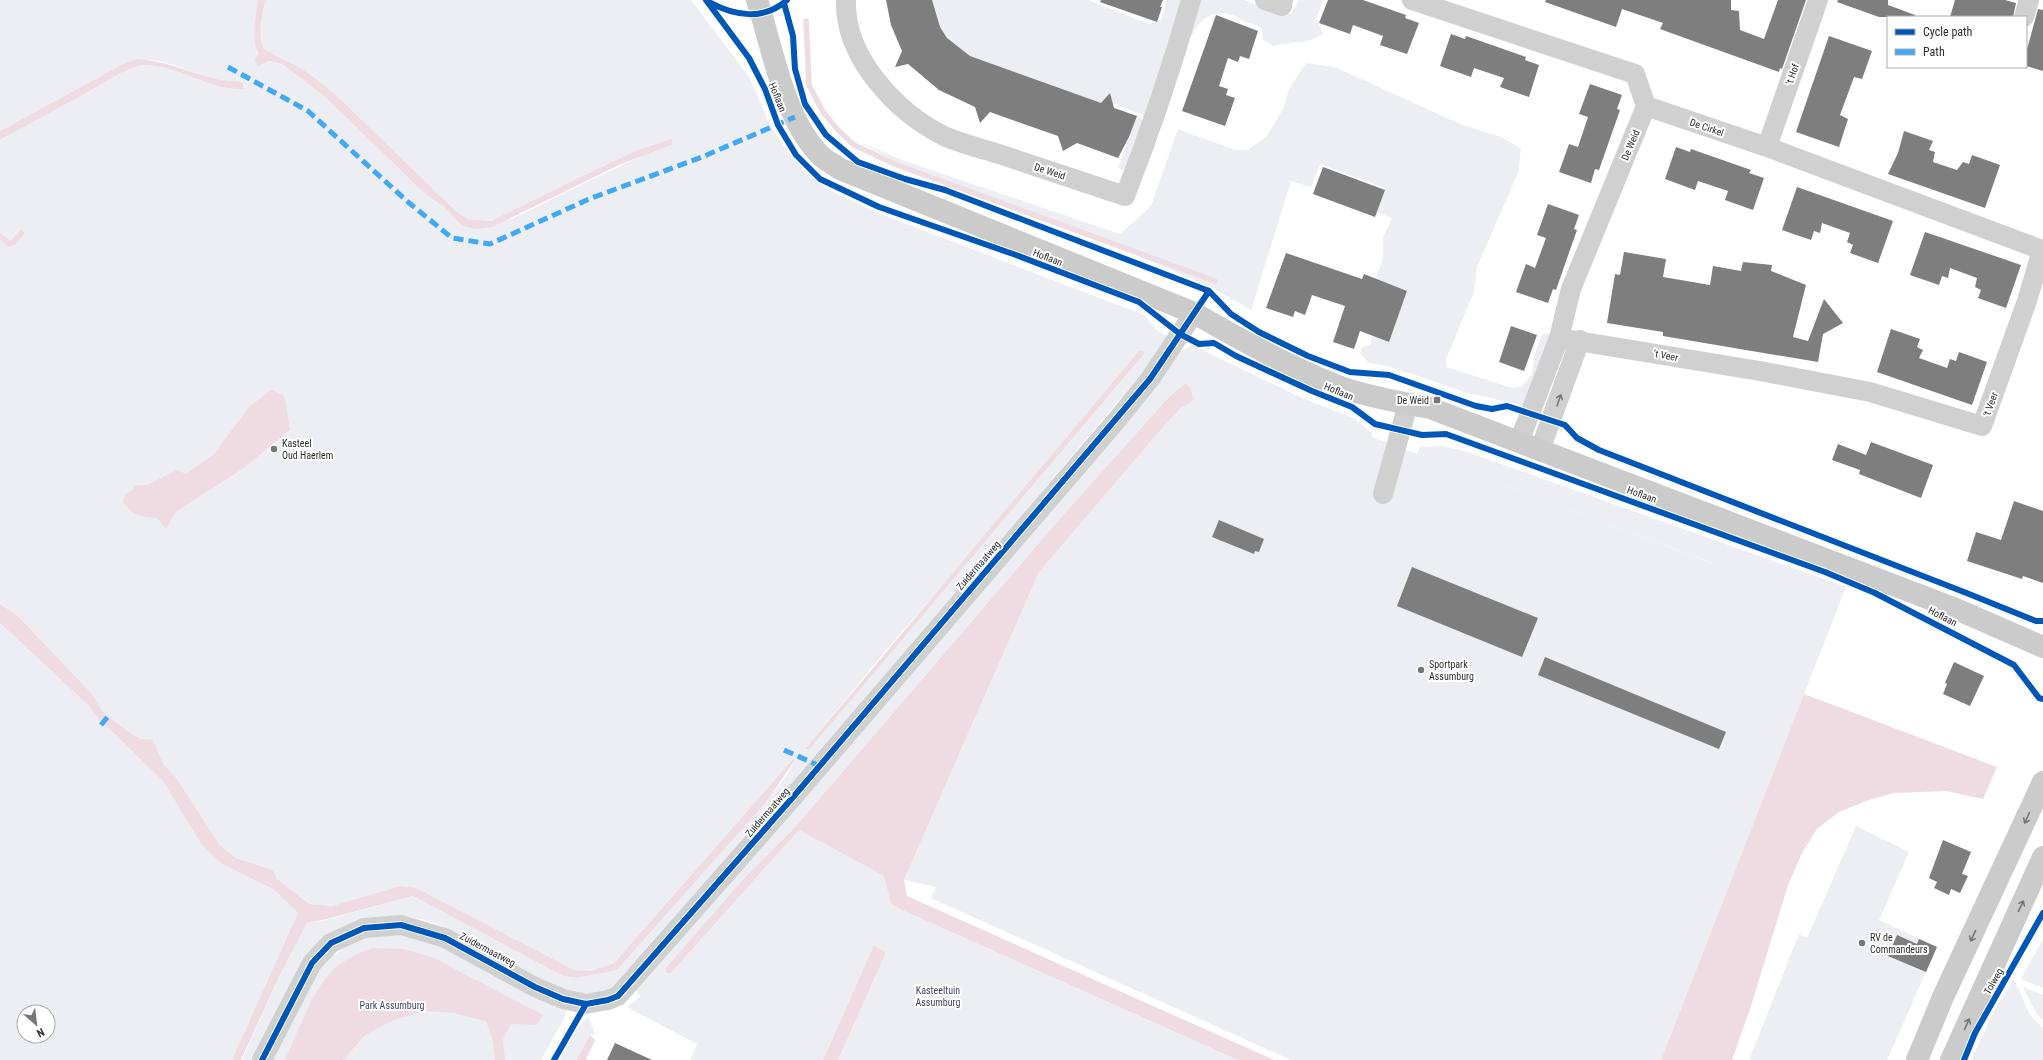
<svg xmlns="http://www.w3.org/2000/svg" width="2043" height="1060" font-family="'Roboto Condensed',sans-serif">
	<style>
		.green { fill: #edeef3; fill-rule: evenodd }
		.water { fill: #efdbe2 }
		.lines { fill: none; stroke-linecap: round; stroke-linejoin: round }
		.stream { stroke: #efdbe2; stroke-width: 5.5 }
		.building { fill: #7e7e7e }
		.street { stroke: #d0d0d0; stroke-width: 20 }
		.secondary { stroke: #cbcbcb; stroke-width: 22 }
		.quiet { stroke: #3fa9f5; stroke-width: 5; stroke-dasharray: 10 5; stroke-linecap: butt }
		.cycleway-casing { stroke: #fff; stroke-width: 8 }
		.cycleway { stroke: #0057b8; stroke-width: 6 }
		.oneway { stroke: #777 }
		.oneway2 { stroke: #757575 }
		.poi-dot { fill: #777; stroke: #fff; stroke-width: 1.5 }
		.labels { text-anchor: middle; stroke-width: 4; stroke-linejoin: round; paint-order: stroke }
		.street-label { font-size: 10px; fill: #2e2e2e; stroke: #fff }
		.poi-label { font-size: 10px; fill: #2e2e2e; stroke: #fff; text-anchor: start }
		.park-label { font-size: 10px; fill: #414865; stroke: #fff }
	</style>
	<rect width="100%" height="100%" fill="#fff"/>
	<path class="green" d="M0,0h258l-3,33 3,33 11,-5 13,3 42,32 100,97 21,15 16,17 50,-6 161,-78 -181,80 -23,-2 -11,-7 -74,-71 -96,-80 -23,-12c-6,-15 -1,-33 1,-49h426l58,77 21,48 17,26 18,21 24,18 49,23 266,102 13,15 14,9 -492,580 -68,70 -14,5 -34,-2 -112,-62 -25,-10 -24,-4 -66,17 -76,127h-18l37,-83 28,-54 15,-2 91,-25 150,80 14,2 40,-8 148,-167 22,-28 8,-15 -2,-1 -179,204 -24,8 -16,-1 -174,-84 -68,20 -24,-2 -31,-25 -4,-9 -37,-12 -17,-14 -78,-105 -11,-6 -27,-21 -11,-18 -74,-78 -18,-12v-464c29,-16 59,-32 88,-48 15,-9 41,-27 58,-27 34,1 62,26 97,24v-7c-11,-1 -23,-2 -34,-5 -30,-8 -55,-25 -86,-13l-123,67zM1144,354l-335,396 -4,-1 82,-100zM286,401l4,29 -46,38 -68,44 38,-58 20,-24z
		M932,0h156l61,24 13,-5 4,-19h78l28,11 19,3 8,-14h24l-7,19 7,14c-13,12 -33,8 -50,13l-10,-6 -1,-11c-6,-6 -9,-4 -16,-7 -5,-2 -9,-6 -14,-7 -19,-5 -32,3 -40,21l-20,6 -17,78 -43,-17 -9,1 -133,-48 -23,-18 -7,-11 -6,-16z
		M1306,63l29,4 125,57 41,13 20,11 -3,25 -41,94 -3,25 -28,67 1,8 65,21 10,-2 10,-12 3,-20 7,-20 10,-1 -26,73 -59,-13 -42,-15 -39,-12 -17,-3 -9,-10 3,-6 8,-3 1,-8 17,6 18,-51 -32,-12 8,-20v-21l9,-20 -16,-6 9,-24 -65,-24 -9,23 -20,-6 -40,129 -38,-22 -88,-38 -219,-83 -49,-26 45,19 218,74 31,-28 27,-77 57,21h13l19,-14 17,-29 5,-18z
		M1137,116l9,5 -18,51 -10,-4z
		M1192,345l108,52 55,22 17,14v4l45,17 3,-7 20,-1 25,5 381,136 -185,473h-370l-360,-162 5,-11 -32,-7 135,-308 125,-146 17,-18 12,-7 -8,-18 -17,15 -111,124 -261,304 -48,48 -81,99h4l128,-143 85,46 3,10 15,24 336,150h-400l48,-107 -12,-8 -51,115h-133l7,-16 -70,-37 14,-11 -4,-3 -2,-4 541,-635zM1449,465l264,98h-1z
		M0,623l88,82 10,13 65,63 38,63 21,20 51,25 25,24 -65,147h-233zM24,1012h24v24h-24z
		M1856,826l53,26 -30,68 58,27 -50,113h-138l50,-126 8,4z
		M414,933l154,73 -4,13 -23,41h-276l54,-93 23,-18 21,-12z
		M2043,939v49l-22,-9z
		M2014,979l16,36 13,13v32h-72l24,-51z
		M2023,987l20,8v25l-7,-7z
		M588,1016l7,18 -5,1 -14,25h-17l17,-30z"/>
	<path class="water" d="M258,0h7c-2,16 -8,34 -1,49l41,22 19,14 20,18 113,109 11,7 23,2 142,-69 38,-13 2,5 -54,21 -127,62 -18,2 -13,-4 -16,-17 -21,-15 -100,-97 -42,-32 -13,-3 -11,5 -3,-6 3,-7c-7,-15 -2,-37 0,-53z
		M136,59c26,1 48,11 73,18 10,3 23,4 34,5v7c-34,2 -63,-23 -97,-24 -16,0 -43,18 -58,27 -29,16 -59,32 -88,48v-9l123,-67z
		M21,230l4,3 -10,12 -7,2 -8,-8v-7l10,9z
		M1139,351h4l1,3 -335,396 -4,-1z
		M1185,383l6,6 2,12 -12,7 -17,18 -125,146 -135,308 3,16 367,164h-36l-336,-150 -11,-7 -7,-27 -85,-46 -128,143h-4l-2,-4 83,-95 48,-48 261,-304 111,-124z
		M271,390l12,5 3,6 4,29 -46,38 -68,44 -10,17 -9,-11c-16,-1 -24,-2 -34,-16l2,-8 8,-4 1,-4 13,-1 30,-15 9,4 28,-20 35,-47z
		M0,604l18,12 74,78 11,18 27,21 11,6 12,1 10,24 13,14 43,66 17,14 37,12 4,9 32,25 23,2 68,-20 16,2 158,82 16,1 24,-8 179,-204 2,1 -28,41 -150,169 -40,8 -14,-2 -150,-80 -90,24 -16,3 -28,54 -38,83h-9l66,-147 -25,-24 -51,-25 -21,-20 -38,-63 -65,-63 -10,-13 -88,-82z
		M1804,694l193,73 -14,32 -37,-8 -52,2 -28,8 -27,11 -22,17 -15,24 -14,32 -37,121 -19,54h-71z
		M874,945l12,8 -48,107h-15z
		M372,948l31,1 29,8 111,58 -6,10 -26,-1 -8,15 2,21h-10l-2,-19 -7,-20 -32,-8 -28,-2 -32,9 -29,15 -22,25h-58c13,-28 27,-70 49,-91 11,-10 25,-16 38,-21z
		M590,1035l5,5 -9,20h-10z"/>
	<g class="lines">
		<path class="stream" d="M806,21l3,64 14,27 15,18 16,15 43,20 318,116"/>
	</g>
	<path class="building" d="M886,0h46l8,27 7,11 23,18 131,47 9,-10 4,15 23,8 -8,21 -11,21 -41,-15 -14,8 -5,-15 -68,-24 -10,11 -5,-16 -36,-17 -31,-26 -13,3 7,-16 -11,-26z
		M1101,0h62l-3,7h2l-5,15 -57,-20z
		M1328,0h35l43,15 -1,3 14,5 -12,31 -27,-9 3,-9 -30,-11 -3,9 -31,-11z
		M1546,0h185v10l8,1 1,19 24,9 14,-39h28l-24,69 -2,-1 -1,4 -119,-43 3,-6 -41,-14 -6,18 -71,-25z
		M1838,0h50v5l27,10v2h-36l-42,-15z
		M1955,0h50l11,3 -3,14h-63z
		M2038,9l5,1v61l-17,-5v-13z
		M1216,15l42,16 -9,28 -9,-3 -2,6 -10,-4 -9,28 9,3 -2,6 9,3 -10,28 -43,-15z
		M1451,34l14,5 1,-3 60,21 -1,3 14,5 -10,32 -29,-10 4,-9 -30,-10 -3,9 -31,-11z
		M1829,36l43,15 -10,28 -8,-2 -14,38 8,4 -9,28 -43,-15z
		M1590,84l32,11 -5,14 3,1 -21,60 -4,-1 -4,14 -32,-11 10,-28 9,3 10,-30 -9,-3z
		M1904,131l29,10 -4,9 6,2 -2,10 24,8 6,-8 6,2 3,-9 28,10 -15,43 -97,-34 10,-21z
		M1676,147l14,5 1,-3 60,21 -2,3 15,5 -11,32 -28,-10 3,-9 -30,-10 -3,9 -30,-11z
		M1323,167l62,23 -10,27 -62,-23z
		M1797,187l96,34 -15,42 -28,-10 3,-8 -6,-3 3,-9 -28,-10 -2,10 -6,-2 -3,9 -29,-10z
		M1548,204l31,11 -5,14 3,1 -13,37 -8,23 -3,-1 -5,14 -32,-11 10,-28 9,4 11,-30 -9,-3z
		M1925,232l96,33 -15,43 -28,-10 3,-8 -6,-3 2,-9 -27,-10 -2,10 -6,-2 -3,9 -29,-10z
		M1624,252l42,7 -3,18 47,8 3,-19 28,5 2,-9 29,3 -1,6 35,14 -13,52 15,4 16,-42 19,24 -20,11 -5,28 -155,-26v-4l-56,-9 8,-49 5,1z
		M1286,253l76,26 2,-5 43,17 -18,51 -29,-11 -6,18 -21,-7 12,-36 -33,-11 -7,20 -10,-4 -2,6 -27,-9z
		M1511,326l26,9 -13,36 -25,-9z
		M1891,329l29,10 -3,8 6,3 -4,8 28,10 3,-9 6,2 3,-9 28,10 -15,43 -95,-33z
		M1871,442l62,23 -12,33 -62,-24 1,-4 -28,-10 6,-16 28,11z
		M2014,501l29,10v72l-20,-7 -1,3 -55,-18 9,-29 25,8z
		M1219,520l45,19 -5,13 -4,-1 -1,3 -42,-17z
		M1412,567l126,51 -16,39 -125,-51z
		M1545,657l181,75 -7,17 -181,-74z
		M1954,662l30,14 -14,30 -27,-12 4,-10 -2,-1z
		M1943,840l28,12 -9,22 6,2 -8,17 -9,-4 -2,6 -15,-7 3,-6 -8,-4z
		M1897,935l20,9 2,-5 18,8 -11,25 -38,-16z
		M615,1043l37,17h-45z"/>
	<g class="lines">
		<path class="street" d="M846,0c-2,57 50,112 98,136 18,8 39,13 58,19 41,14 82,27 123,41 25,-64 47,-129 66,-196
			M1265,0l17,6 1,-6
			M1412,0l223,74 11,32 -75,183 -12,49 -40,104
			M2024,17l5,-17
			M1767,147l51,-147
			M1559,338l201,33 110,21 112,34 45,-125 15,-51 -275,-103 -121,-41
			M1540,450l40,-110
			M1383,494l25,-90
			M262,1060l50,-97 19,-20 33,-15 37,-3 44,13 90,49 28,12 23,5 22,-4 10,-4 176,-200 322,-375 34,-42 44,-66"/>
		<path class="secondary" d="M757,0c16,49 26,117 63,155 5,5 13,9 20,14l354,144c47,27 94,53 144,73 25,10 66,17 92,22l526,201 87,38
			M1917,1060l26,-63 100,-215
			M1951,1060l92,-203"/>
		<path class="quiet" d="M228,67l80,44 100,91 44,36 38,6 99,-45 113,-42 93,-40
			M101,725l8,-10
			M784,750l36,16"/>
		<defs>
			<path id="cycleway" d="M706,0l43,58 16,31 13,36 18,30 24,24 59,28 137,48 123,47 41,32 19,10 15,-1 22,13 76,35 40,16 23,17 47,11 24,-1 379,138 50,21 139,72 25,33 4,1
				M709,2c25,14 55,19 78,-2
				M784,3l9,33 2,33 10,35 21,31 32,27 47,17 40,11 264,101 22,23 28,18 49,24 42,16 39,3 87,31 16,3 15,-3 58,19 12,13 22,12 365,142 72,29h7
				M262,1060l50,-97 19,-20 33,-15 37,-3 44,13 90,49 28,12 23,5 22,-4 10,-4 176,-200 356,-417 59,-88
				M554,1060l32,-56
				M1964,1060l11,-27 68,-120"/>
		</defs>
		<use href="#cycleway" class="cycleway-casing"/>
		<use href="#cycleway" class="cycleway"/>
	</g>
	<defs><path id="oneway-shaft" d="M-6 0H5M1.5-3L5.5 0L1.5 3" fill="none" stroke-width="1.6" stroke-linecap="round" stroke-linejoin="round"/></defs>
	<use class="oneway" href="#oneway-shaft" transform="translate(1559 400) rotate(-71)"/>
	<g class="oneway2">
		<use href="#oneway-shaft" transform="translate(2027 818) rotate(114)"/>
		<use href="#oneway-shaft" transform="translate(2021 906) rotate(-65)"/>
		<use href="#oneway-shaft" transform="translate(1973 936) rotate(115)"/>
		<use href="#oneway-shaft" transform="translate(1967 1024) rotate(-66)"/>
	</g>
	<g class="poi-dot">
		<rect x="1433" y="396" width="8" height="8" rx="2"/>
		<circle cx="274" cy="449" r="4"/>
		<circle cx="1421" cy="670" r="4"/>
		<circle cx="1862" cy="943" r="4"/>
	</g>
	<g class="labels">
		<g class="street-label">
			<text transform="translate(1792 74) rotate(-71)" y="4">'t Hof</text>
			<text transform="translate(778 97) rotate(68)" y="4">Hoflaan</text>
			<text transform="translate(1707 127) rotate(19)" y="4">De Cirkel</text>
			<text transform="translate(1630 145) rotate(-67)" y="4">De Weid</text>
			<text transform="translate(1050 171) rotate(18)" y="4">De Weid</text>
			<text transform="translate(1048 257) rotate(21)" y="4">Hoflaan</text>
			<text transform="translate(1666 355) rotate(11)" y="4">'t Veer</text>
			<text transform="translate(1339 391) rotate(22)" y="4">Hoflaan</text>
			<text transform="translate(1990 404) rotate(-70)" y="4">'t Veer</text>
			<text transform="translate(1642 494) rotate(20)" y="4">Hoflaan</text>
			<text transform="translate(978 565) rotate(-49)" y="4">Zuidermaatweg</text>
			<text transform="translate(1943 616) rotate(27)" y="4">Hoflaan</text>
			<text transform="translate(767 812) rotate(-49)" y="4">Zuidermaatweg</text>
			<text transform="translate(488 949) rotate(28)" y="4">Zuidermaatweg</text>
			<text transform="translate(1993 981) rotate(-60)" y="4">Tolweg</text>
		</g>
		<g class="poi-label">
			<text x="1429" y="404" text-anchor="end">De Weid</text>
			<text x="282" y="447">Kasteel<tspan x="282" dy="12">Oud Haerlem</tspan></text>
			<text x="1429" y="668">Sportpark<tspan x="1429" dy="12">Assumburg</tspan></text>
			<text x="1870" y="941">RV de<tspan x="1870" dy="12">Commandeurs</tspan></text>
		</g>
		<g class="park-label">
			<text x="938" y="994">Kasteeltuin<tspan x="938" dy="12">Assumburg</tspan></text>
			<text x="392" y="1009">Park Assumburg</text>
		</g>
	</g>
	<rect x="1887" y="16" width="140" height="52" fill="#ffffff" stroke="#ababab"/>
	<rect x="1895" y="29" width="20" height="6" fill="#0057b8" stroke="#ababab"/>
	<text x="1923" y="36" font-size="12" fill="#2e2e2e">Cycle path</text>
	<rect x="1895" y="49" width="20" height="6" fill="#3fa9f5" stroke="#ababab"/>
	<text x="1923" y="56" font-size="12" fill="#2e2e2e">Path</text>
	<g transform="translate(36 1024) rotate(152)"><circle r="19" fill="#ffffff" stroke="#ababab"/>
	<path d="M0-3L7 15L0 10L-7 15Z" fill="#777777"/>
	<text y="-6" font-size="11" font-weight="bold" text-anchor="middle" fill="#2e2e2e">N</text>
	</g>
</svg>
